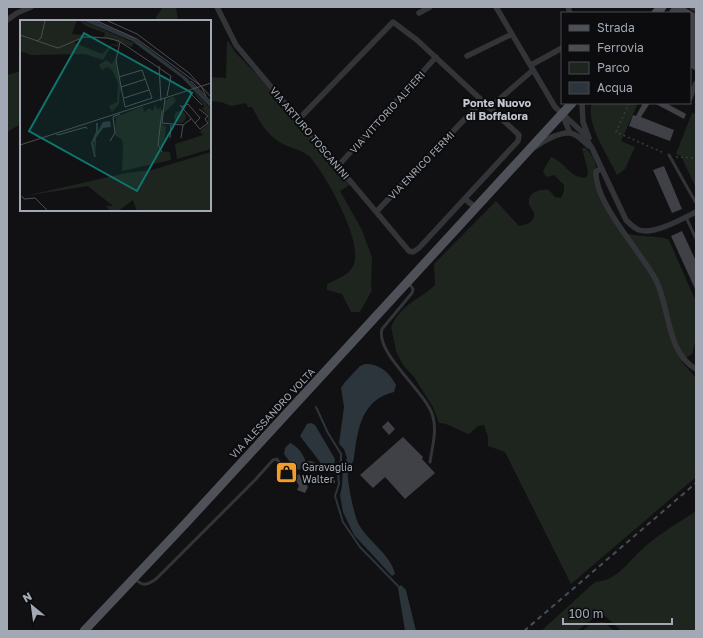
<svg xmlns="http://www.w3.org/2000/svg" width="703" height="638" font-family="'Golos Text',sans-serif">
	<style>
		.green { fill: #1e251e }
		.water { fill: #2b353b }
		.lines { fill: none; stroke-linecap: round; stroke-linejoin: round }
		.stream { stroke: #2b353b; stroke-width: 2 }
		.building { fill: #404146 }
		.path { stroke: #383b3f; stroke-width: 1.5; stroke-dasharray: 2 3; stroke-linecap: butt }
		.lane { stroke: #323438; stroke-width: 3 }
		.street { stroke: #323438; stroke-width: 5.5 }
		.primary { stroke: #4e5157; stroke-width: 9 }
		.rail { stroke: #494c51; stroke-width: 2; stroke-dasharray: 5 4; stroke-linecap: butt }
		.labels { text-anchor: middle; stroke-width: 4; stroke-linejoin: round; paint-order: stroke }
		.street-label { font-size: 10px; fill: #a2a9b4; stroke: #0c0c0e }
		.poi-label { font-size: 10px; fill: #a2a9b4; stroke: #0c0c0e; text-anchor: start }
		.neighbourhood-label { font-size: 11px; font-weight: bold; fill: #c3c8d0; stroke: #0c0c0e }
		.inset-river { fill: none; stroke: #2b353b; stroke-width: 2 }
		.inset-road { fill: none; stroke: #4b4e53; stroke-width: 1 }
		.view { fill: #0f766e; fill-opacity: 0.15; stroke: #0f766e; stroke-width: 2 }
		.inset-edge { fill: none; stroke: #a2a9b4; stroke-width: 2 }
	</style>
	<rect width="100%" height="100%" fill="#111113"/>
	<path class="green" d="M163,7h13l2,14h-21l-1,-4z
		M227,42h2l6,10 31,32 85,100 -11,7 22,39 10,28 -1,29 1,3 -12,22h-9l-9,-18 -15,-4v-6c8,-4 20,-8 25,-16 15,-22 -27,-94 -42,-111 -6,-6 -19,-9 -27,-13 -16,-8 -23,-22 -31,-37h-4l-2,-4 -15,3 -10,-4 -11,-1v-24l16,1z
		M21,71v53l-14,8v-57z
		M592,103h46l-17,38 14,6 -10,22 -8,6c-9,-19 -32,-52 -25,-72z
		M692,113l4,1 -1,72 -14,-30 -5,-2z
		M582,148h4c4,5 10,12 10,19 0,6 -4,9 -2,15 7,19 19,34 29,50 12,6 40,3 46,8l27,62v37l-4,15 -11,7 15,17v99l-125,107 -66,-132 -17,-6v-9l-4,-12 -6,1 -9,8c-10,-3 -20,-11 -30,-11l-6,-16 -19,-30 -11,-12 -7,-14 -5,-24c12,-25 26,-25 44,-42l-1,-21 62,-63 23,25c7,-1 17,-4 15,-13 -1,-3 -4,-6 -5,-9 -2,-12 11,-15 20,-14l6,7 6,1 3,-7v-6l-10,-10 -8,2 -3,-6 8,-14c13,4 21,24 36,20l1,-6z
		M696,511v120h-75l-16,-15 -11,2 -17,13h-36l54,-49c24,-1 35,-24 52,-37 15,-13 33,-23 49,-34z
		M604,622l10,9h-32l10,-8z"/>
	<path class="water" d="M365,364c14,-1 25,9 31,21l-2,7c-33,8 -36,37 -40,65 0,6 -4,8 -6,13 -2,8 6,44 10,53 9,18 33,31 37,51l-3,2 -38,-41 -11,-23 -3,-17 2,-9 1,-17 4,-11 -3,-9 -5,-5 5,-37 -3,-19 4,-6 15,-16z
		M311,423l4,2 20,34 -1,6 -11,1 -23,-30 7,-12z
		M290,443c8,3 17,15 16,24l-3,2 -7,1 -12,-16 1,-6z
		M401,585l5,5 10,41h-11l-7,-43z"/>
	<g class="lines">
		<path class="stream" d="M316,407l12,26 13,21v6l-3,12 1,12 -4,12 8,26 17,25 39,40
			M306,462h5l6,3 4,-1"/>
	</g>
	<path class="building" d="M672,7h12l12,7v57l-6,-4v-54h-22z
		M643,103h7l-9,14 33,13 -4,11 -41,-15 4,-11 3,1z
		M654,103h12l20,11 -2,5z
		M664,166l18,43 -10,4 -19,-43z
		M682,231l14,30v30l-25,-55z
		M388,421l7,8 -6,6 -7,-8z
		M403,437l20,20 -1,2 13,14 -30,26 -20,-22 -12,11 -13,-13z
		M288,466l7,10 -9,6 -7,-10z
		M299,474l9,13 -3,6 -8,-3 2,-4 -5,-9z
		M334,475l1,8 -9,1 -1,-8z"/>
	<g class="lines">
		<path class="path" d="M629,103l-13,29 48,21
			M676,157l20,1"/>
		<path class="lane" d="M669,155l27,48
			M686,217l10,22
			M408,282l5,7 -1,4 -30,36c-7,25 45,63 51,88 4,14 -1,31 -3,45
			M135,579c8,8 12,6 21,0l99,-99 18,-20 4,-1 5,8"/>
		<path class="street" d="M217,7l19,38 173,206 4,1 6,-4 99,-107 1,-6 -102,-95 -24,-18 -94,97
			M496,7l59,100 26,24 11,17 34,72c4,4 8,8 13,10 15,5 43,-11 57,-18
			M568,7l2,6
			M692,7l4,2
			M419,13l11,-6
			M7,20l10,-7 14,-6
			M467,56l45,-22
			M531,65l31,-17
			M690,98l6,-15
			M582,103l1,19 6,16
			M489,108l44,-38
			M562,114l8,19
			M535,147c8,-6 24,-15 35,-14 8,1 13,9 19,13
			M338,166l98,-109
			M601,168l-5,4c-2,30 45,80 60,108 14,28 10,72 40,89
			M465,199l11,9
			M377,211l105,-110"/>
		<path class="primary" d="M656,13l6,-6
			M84,631l102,-108 386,-420"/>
		<path class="rail" d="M524,631l172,-148"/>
	</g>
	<defs>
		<symbol id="shop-square" viewBox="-11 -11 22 22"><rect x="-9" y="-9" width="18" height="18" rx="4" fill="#f29e2a" stroke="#0c0c0e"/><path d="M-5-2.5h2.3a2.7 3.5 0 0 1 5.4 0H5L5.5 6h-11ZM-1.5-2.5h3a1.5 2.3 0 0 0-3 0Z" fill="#111"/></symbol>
	</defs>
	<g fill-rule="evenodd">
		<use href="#shop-square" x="274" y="460" width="25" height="25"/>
	</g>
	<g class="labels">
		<g class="street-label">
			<text transform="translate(387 112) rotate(-48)" y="4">VIA VITTORIO ALFIERI</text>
			<text transform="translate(310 133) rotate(50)" y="4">VIA ARTURO TOSCANINI</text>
			<text transform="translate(421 165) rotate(-46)" y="4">VIA ENRICO FERMI</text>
			<text transform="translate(272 413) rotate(-47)" y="4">VIA ALESSANDRO VOLTA</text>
		</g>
		<g class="poi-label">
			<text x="302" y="471">Garavaglia<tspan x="302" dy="12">Walter</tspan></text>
		</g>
		<g class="neighbourhood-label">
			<text x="497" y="107">Ponte Nuovo<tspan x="497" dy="13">di Boffalora</tspan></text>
		</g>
	</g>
	<g transform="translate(20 20)">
		<rect width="191" height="191" fill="#111113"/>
		<path d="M0,0h57l-5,14 32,3 1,-4 -19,-7 -7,-6h2l53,23 -3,4 -12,-6 -1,6 -6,-2 -9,15 -18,-6 -54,1 -11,-4zM64,17l22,1 10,3 2,4 -6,-1 -10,10 -29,-12zM95,39l7,32 -2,1 -1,12 -7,8 -3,-6 8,-4 1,-19 -6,-13 -5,-3 -5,3 -3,-5 7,-5 6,4zM172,70h1l18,19v40l-34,10 -2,-15 28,-9 -3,-4 8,-7v-9l-6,-6 2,-3zM153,76l3,5 -12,12 1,-12zM135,84l3,6 3,-4 -1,16 6,5 -2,18 -6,2 1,4 11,1 1,8 -49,11 1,-25 -1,-6 -7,-5 1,-18 27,-11 1,6 5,-4 4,3zM154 97a6 6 0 1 1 12 0a6 6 0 1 1-12 0ZM191,132v59h-74l-4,-11 -15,11h-8l-4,-5h7l-25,-20 -63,10 101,-23 26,-3z" fill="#1e251e" fill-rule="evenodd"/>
		<path d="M62,0h11l40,17 54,41 24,25v5l-29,-30 -50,-37zM90,101l1,6 -8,1 -7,10 -1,17 -1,-17 9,-16z" fill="#2b353b"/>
		<path class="inset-river" d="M75,137l-3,-14 5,-11v-9"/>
		<path class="inset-road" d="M75,0l42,19 64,47 5,10M86,0l31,14 52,39 22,24M0,15l38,13 26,-11 23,1 12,3 52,35 -4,20M17,21l4,-3 4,-17M139,46l2,35M99,57l23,-7 10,28 -27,9 -9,-47 4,-18M171,61l20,21M101,67l25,-8M167,70l15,15M104,78l25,-8M145,78l-3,25 21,2 8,-6M160,85l20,24 8,-6 -3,-4 3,-3 -9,-7M161,87l7,-3 12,14 -5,5M35,113l3,2 28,-8 1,2M150,118l1,-13M161,118l2,-13M90,121l5,-8 -2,-16 7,-3M0,125l191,-62M142,132l-4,-7 4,-35M2,176l2,3 11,-1 13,13"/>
		<path class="view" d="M64,13l108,60 -55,98 -108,-60z"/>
		<rect width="191" height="191" class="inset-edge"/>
	</g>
	<rect width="703" height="638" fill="none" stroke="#a2a9b4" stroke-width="16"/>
	<rect x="561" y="12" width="130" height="92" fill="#0c0c0e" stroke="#484b50"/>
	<rect x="569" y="25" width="20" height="6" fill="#4e5157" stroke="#484b50"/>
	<text x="597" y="32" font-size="12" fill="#a2a9b4">Strada</text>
	<rect x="569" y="45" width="20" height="6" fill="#494c51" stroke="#484b50"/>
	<text x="597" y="52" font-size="12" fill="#a2a9b4">Ferrovia</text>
	<rect x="569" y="62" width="20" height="12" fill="#1e251e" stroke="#484b50"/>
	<text x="597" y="72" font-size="12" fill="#a2a9b4">Parco</text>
	<rect x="569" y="82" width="20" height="12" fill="#2b353b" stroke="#484b50"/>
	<text x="597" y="92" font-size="12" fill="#a2a9b4">Acqua</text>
	<g transform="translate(32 606) rotate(331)" stroke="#0c0c0e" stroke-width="3" paint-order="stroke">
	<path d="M0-3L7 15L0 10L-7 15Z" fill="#a2a9b4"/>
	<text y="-6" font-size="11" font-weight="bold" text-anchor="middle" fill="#a2a9b4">N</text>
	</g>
	<path d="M563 618v6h109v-6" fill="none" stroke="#a2a9b4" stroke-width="2"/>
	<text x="569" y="618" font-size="12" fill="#a2a9b4" stroke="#0c0c0e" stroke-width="3" paint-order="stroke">100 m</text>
</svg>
